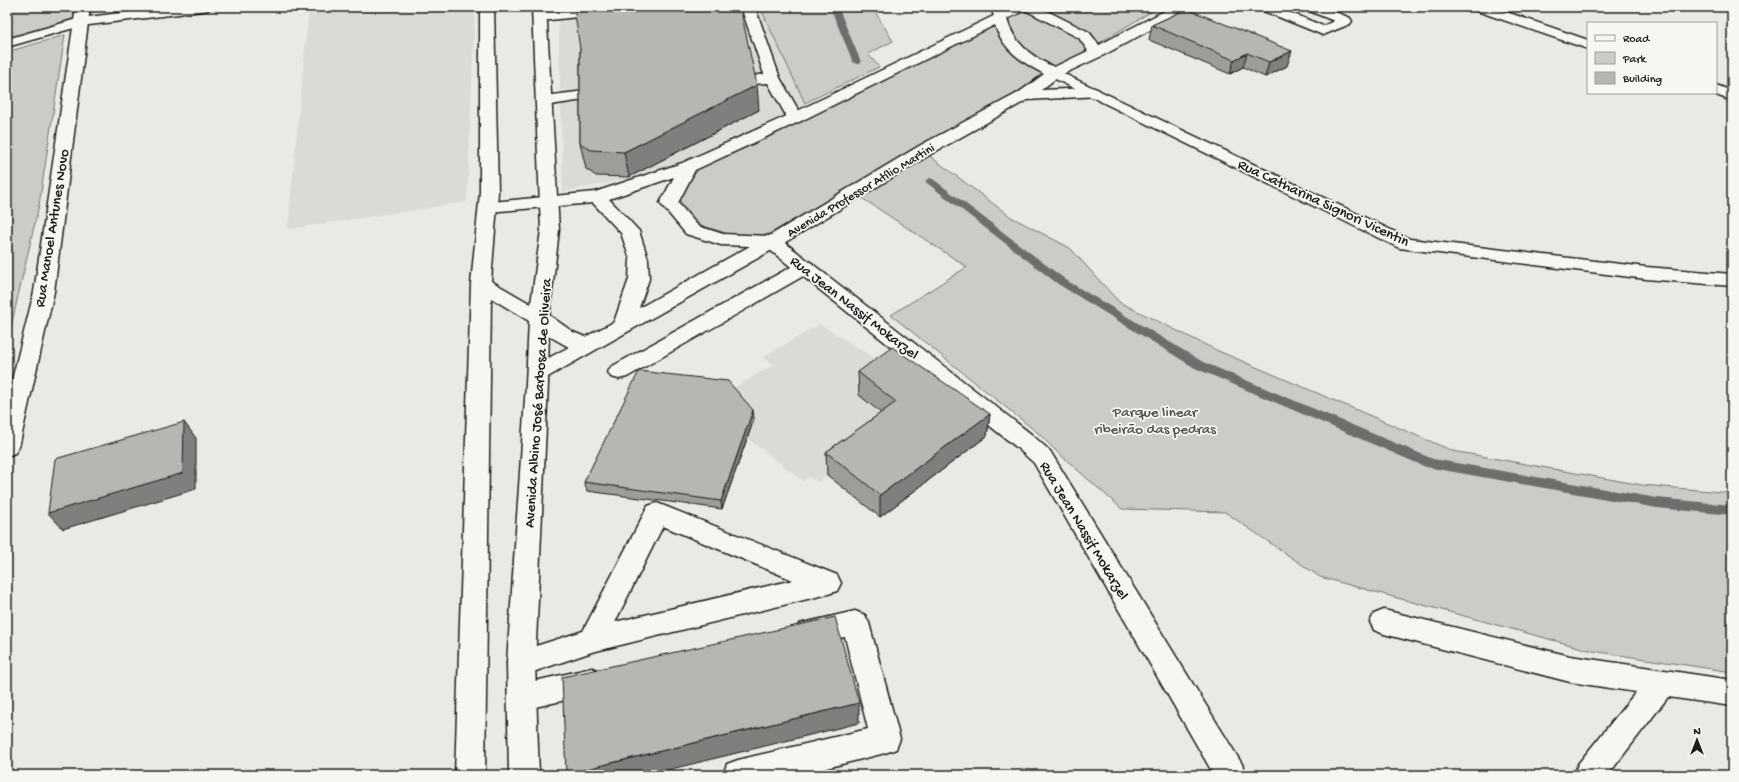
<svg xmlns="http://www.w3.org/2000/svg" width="1739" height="782" font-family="'Gochi Hand',sans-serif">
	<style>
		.built { fill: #dadad6 }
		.green { fill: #cbcbc7; stroke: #747472 }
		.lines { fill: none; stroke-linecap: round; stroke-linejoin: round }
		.stream { fill: #6d6d6c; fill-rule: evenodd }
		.service-casing { stroke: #1c1c1c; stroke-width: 3 }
		.minor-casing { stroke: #1c1c1c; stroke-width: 3 }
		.tertiary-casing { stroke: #1c1c1c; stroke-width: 3 }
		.secondary-casing { stroke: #1c1c1c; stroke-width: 3 }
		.primary-casing { stroke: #1c1c1c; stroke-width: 3 }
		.service { fill: #f6f6f2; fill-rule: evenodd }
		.minor { fill: #f6f6f2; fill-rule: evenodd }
		.tertiary { fill: #f6f6f2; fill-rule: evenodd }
		.secondary { fill: #f6f6f2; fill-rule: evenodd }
		.primary { fill: #f6f6f2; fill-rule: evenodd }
		.wall { fill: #9d9d9a; stroke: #1c1c1c }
		.shaded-wall { fill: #7f7f7d; stroke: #1c1c1c }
		.building { fill: #b6b6b3; stroke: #1c1c1c }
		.labels { text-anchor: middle; stroke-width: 3.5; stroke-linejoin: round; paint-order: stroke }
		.far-street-label { font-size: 13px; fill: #1c1c1c; stroke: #f6f6f2 }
		.street-label { font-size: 15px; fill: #1c1c1c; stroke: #f6f6f2 }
		.park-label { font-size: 15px; fill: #51514f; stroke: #f6f6f2 }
	</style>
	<rect width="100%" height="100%" fill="#e9e9e5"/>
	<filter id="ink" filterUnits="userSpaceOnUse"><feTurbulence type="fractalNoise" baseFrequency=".025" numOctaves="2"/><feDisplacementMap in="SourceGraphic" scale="8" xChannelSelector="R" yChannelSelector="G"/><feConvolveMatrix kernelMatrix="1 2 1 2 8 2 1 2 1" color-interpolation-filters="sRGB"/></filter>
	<g filter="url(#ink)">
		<path class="built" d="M309,7h166l-8,195 -179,27z
			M558,7h202l49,104 -121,56 -125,25z
			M820,324l72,45 3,55 -78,58 -8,-5 -6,4 -56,-43 -17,-48 44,-25 -11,-8z"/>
		<path class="green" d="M7,7h76l-3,15 -73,20z
			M760,7h112l21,34 -25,13 11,13 -74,36z
			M1032,7h127l-145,87 -247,141 -38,-1 -29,-9 -23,-27 23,-31 302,-147z
			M65,35l-26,170 -32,139v-292z
			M927,154l84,63 59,31 49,54 97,48 237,101 189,34 90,8v179l-139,-21 -273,-74 -95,-65 -103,-3 -66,-58 -18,-18 -147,-118 76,-48 -119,-78z"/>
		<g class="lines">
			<path class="stream" d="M830,7h8l23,55 -1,2h-3l-4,-2z
				M930,178l3,1 133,101 137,82 230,97 224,39 75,7v10l-75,-7 -231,-41 -231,-99 -137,-84 -131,-101 -2,-2z"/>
			<defs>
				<path id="service" d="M597,7h45l-2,3 -5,1 -95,10 -5,-1 -2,-3 2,-3 5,-1z
					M741,7h14l25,71 23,40 -2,3 -6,2 -6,-2 -21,-38 -15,1 -5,-1 -2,-3 2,-3 16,-3z
					M1259,7h18l46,19 11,-5 -27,-11 -2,-3h18l27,11 2,3 -2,3 -27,11 -62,-25z
					M585,91l5,2 3,3 -3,3 -46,7 -5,-2 -3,-3 3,-3 5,-2z
					M805,261l7,2 3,4 -3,4 -185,106 -8,2 -8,-2 -3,-5 3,-5 187,-104z
					M657,503l180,72 4,8 -4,8 -9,3 -236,58 -71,24 -10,-4 -4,-9 4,-9 72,-23 65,-125zM663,526l130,54 -178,42z
					M855,611l10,4 4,8 31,116 -4,10 -11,4 -86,22h-76l4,-11 11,-4 130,-31 -23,-92 -36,8 -10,-3 -4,-9 4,-9z
					M592,668l10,4 4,9 -4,9 -10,4 -70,16 -10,-3 -4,-10 4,-10 10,-3z"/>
				<path id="minor" d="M170,7h40l-2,3 -5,1 -122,15 -74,21v-8l73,-21z
					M991,7h14l2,10 -2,3h-10z
					M1472,7h20l96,33v9l-114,-39z
					M1054,69l356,170 236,28 86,7v12l-86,-7 -247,-31 -350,-172 -2,-3 2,-3z
					M1716,85l16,6v10l-21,-8h5z
					M772,236l7,2 252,196 19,17 192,313 4,11h-32l-180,-312 -19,-17 -250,-200 -2,-4 2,-4z
					M1384,610l186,46 162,24v26l-64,-9 -60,78h-34l4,-11 58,-72 -66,-10 -186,-48 -10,-4 -4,-8 4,-8z"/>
				<path id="tertiary" d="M76,7h14l-36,285 -35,155 -4,6 -8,3v-56l27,-108z"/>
				<path id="secondary" d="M1012,7h27l50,25 10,13 73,-38h17l-2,3 -85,46 -43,20 -18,14 53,-2 5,2 3,3 -3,3 -72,4 -96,54 -152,92 -233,132 -8,2 -8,-2 -3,-5 3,-5 39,-21c-13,-7 -32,-17 -40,-29l3,-5 7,-2 7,2 27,19 12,5 29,-15 15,-43 1,-20 -9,-26 -28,-30 -105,9 -6,-1 -3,-4 3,-4 113,-11 87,-29 107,-48zM1025,10l54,28 9,13 -34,16c-22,-10 -40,-23 -47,-48zM995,25c7,24 28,38 49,49l-26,19 -99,53 -150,90 -46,-2 -25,-8 -20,-23 17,-33 106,-49zM674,177l-14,26 26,31 35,11 29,1 -111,62 10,-29 -1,-20 -9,-28 -30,-32z"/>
				<path id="primary" d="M480,7h14l4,185 -7,89 40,23 10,-74 -9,-223h14l13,223 -10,88 -1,66 -13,279 4,112h-30l-2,-112 19,-279 3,-63 -38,-23 -6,477h-30l16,-491 9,-92z"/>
			</defs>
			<use href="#service" class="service-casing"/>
			<use href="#minor" class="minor-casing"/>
			<use href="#tertiary" class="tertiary-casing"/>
			<use href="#secondary" class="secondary-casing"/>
			<use href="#primary" class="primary-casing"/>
			<use href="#service" class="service"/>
			<use href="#minor" class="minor"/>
			<use href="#tertiary" class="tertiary"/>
			<use href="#secondary" class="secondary"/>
			<use href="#primary" class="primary"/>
		</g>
		<path class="wall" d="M1187,9l100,57 -22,11 -22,-10 -13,7 -81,-34 3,-15z
			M580,49l179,61 -130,67 -33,-1 -10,-7 -6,-26z
			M858,372l132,42 -3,22 -107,81 -53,-42 -1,-23 55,-39 -22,-18z
			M754,419l-32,90 -135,-18 -3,-9z"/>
		<path class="shaded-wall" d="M1292,51l-5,15 -22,11 4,-15z
			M1247,53l-4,14 -13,7 4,-14z
			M757,85l2,25 -130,67 -5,-25z
			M753,410l1,9 -32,90 -1,-8z
			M990,414l-3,22 -107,81v-22z
			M184,422l12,16v51l-133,40 -15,-16z
			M859,703v20l-212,52h-80l-1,-1z"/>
		<path class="building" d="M574,7h166l17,78 -133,67 -33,-2 -11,-7v-94z
			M1187,9l105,42 -23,11 -22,-9 -13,7 -82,-35z
			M892,347l98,67 -110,81 -54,-43 70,-50 -38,-30z
			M639,371l89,10 25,29 -32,91 -137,-19z
			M184,422l-1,51 -135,40 7,-54z
			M835,617l24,86 -293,71 -4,-97z"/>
	</g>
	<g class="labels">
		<g class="far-street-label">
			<text transform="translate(860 189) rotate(-31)" y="5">Avenida Professor Atílio Martini</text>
		</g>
		<g class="street-label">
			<text transform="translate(1324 202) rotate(25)" y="5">Rua Catharina Signori Vicentin</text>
			<text transform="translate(51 228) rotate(-81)" y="5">Rua Manoel Antunes Novo</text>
			<text transform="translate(855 307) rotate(38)" y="5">Rua Jean Nassif Mokarzel</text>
			<text transform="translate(537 403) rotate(-86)" y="5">Avenida Albino José Barbosa de Oliveira</text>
			<text transform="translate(1085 530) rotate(59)" y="5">Rua Jean Nassif Mokarzel</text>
		</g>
		<g class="park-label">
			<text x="1155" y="416">Parque linear<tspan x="1155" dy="17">ribeirão das pedras</tspan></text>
		</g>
	</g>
	<rect width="1739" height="782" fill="none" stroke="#f6f6f2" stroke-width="24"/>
	<rect x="12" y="12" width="1715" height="758" fill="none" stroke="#1c1c1c" stroke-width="1.5" filter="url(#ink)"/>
	<rect x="1587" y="22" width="130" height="72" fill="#f6f6f2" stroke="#9f9f9c"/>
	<rect x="1595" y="35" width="20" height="6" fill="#f6f6f2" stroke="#9f9f9c"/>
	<text x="1623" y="42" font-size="12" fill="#1c1c1c">Road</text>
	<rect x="1595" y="52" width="20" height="12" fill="#cbcbc7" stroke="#9f9f9c"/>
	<text x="1623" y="62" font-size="12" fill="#1c1c1c">Park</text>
	<rect x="1595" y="72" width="20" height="12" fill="#b6b6b3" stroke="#9f9f9c"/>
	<text x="1623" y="82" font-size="12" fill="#1c1c1c">Building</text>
	<g transform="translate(1697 740)" stroke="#f6f6f2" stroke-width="3" paint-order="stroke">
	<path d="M0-3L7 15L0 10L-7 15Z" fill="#1c1c1c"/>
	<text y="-6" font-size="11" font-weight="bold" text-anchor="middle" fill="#1c1c1c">N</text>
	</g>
</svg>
